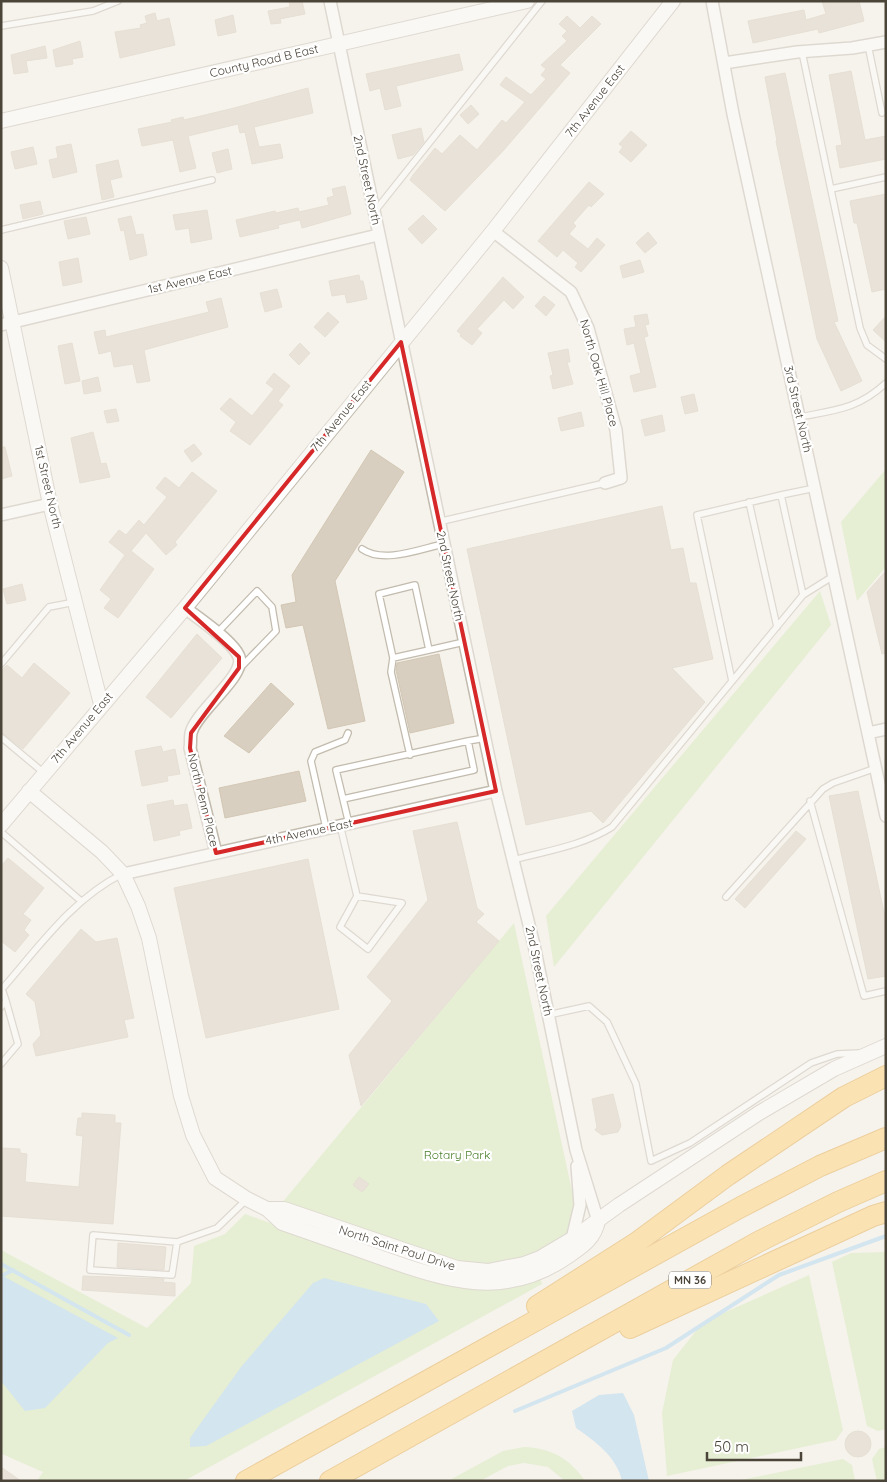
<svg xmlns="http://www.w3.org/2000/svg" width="887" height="1482" font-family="Quicksand,sans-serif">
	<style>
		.green { fill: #d2eab5 }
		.water { fill: #a9d4f2 }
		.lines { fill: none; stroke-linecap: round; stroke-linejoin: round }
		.stream { stroke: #a9d4f2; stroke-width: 4 }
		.building { fill: #d8cfc1; stroke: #d3c7b4 }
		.service-casing { stroke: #c2bbae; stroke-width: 8 }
		.minor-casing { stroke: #c2bbae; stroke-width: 14 }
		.tertiary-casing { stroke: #c2bbae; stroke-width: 16 }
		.motorway-casing { stroke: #e0a43c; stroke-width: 22 }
		.service { stroke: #fff; stroke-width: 5.5 }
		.minor { stroke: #fff; stroke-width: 11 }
		.tertiary { stroke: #fff; stroke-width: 14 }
		.motorway { stroke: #ffcf6e; stroke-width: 20 }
		.marked { fill: none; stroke: #d62828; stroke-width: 4; stroke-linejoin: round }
		.labels { text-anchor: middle; stroke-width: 4.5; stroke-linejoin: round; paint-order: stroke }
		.shield { fill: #fff; stroke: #817c74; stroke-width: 1 }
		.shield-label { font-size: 11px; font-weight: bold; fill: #4b4439 }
		.street-label { font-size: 12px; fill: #4b4439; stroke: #fff }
		.park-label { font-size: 12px; fill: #4a7f2a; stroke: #fff }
	</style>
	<rect width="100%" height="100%" fill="#f6f3ec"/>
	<path class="green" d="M886,469v98l-29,34 -16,-79z
		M820,591l11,34 -277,342 -8,-51z
		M514,923l58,268c2,14 3,26 -3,38 -13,29 -74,37 -101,35l-187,-60z
		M245,1214l186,66 32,8 20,1 57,-12 2,7 -358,197h-147l6,-9 -41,-18 -1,-204 146,78 44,-45 3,-37 31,-12z
		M886,1252v177l-8,2 -11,-5 -35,-164 19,-9z
		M809,1275l34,155 -7,10 -169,36 -5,-63 11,-53 30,-38z
		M524,1447c26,1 46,11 61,34h-20l-17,-14 -24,-4 -16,3 -28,15h-32l55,-30z
		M886,1447v34h-9l-5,-22 7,-10z
		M843,1459l9,6 3,16h-119z"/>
	<path class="water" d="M1,1275l117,63 -10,5 -63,65 -20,3 -24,-30z
		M324,1278l102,26 13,17 -233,125 -16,1v-9l51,-71 72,-84z
		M623,1393l11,22 15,66h-27c-5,-24 -27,-40 -46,-53l-4,-17 27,-16z"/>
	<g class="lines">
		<path class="stream" d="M1,1264l128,71
			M1,1276l12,-6
			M515,1411l151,-63 113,-73 107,-39"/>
	</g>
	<path class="building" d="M289,1h13l3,13 -25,5 1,4 -10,1 -3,-13 22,-4z
		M822,1h37l5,20 -45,12 -1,-4 -65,14 -5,-22 56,-11 2,10 20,-6z
		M155,13l2,8 12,-3 6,27 -55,13 -5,-26 26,-4 -1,-3 7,-2 -2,-7z
		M233,15l3,17 -18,4 -3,-16z
		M567,16l13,12 12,-12 9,8 -41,41 10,8 -67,78 -58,60 -35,-31 3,-5 22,-27 7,6 18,-19 17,15 25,-30 4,3 19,-21 -25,-17 6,-8 25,18 15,-16 -5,-4 5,-6 -5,-4 26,-24 -5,-5 5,-5 -8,-7z
		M80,41l3,16 -11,2 1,5 -17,3 -3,-17z
		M45,46l2,12 -21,3 2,11 -14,2 -3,-19z
		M459,54l4,16 -67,16 5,20 -16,4 -5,-22 -10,3 -4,-17z
		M851,71l14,69 21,-4v23l-46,9 -4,-22 6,-1 -13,-70z
		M785,73l53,248 -4,1 28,59 -21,10 -24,-52 -41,-198h1l-12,-64z
		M308,88l5,25 -59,14 5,20 21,-3 3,14 -31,6 -7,-32 -5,1 -2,-9 -50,12 8,32 -16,4 -7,-32 -31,6 -4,-17 34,-7 -1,-2 12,-3 1,3 50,-12z
		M471,105l8,9 -11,10 -8,-9z
		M421,128l3,14 -11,13 -15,4 -6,-24z
		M631,131l16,14 -16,17 -12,-10 4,-5 -4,-3z
		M71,144l6,28 -24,6 -4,-18 9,-2 -2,-11z
		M33,147l4,17 -22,5 -4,-17z
		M228,149l4,20 -15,4 -5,-20z
		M118,160l4,17 -12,3 4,17 -12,3 -6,-35z
		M589,182l15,12 -13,13 -2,-2 -16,18 3,3 -7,8 19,15 9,-11 8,7 -24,27 -6,-5 3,-4 -15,-13 -6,7 -19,-16z
		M345,186l6,28 -49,14 -2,-8 -22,5 1,3 -39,9 -4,-17 39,-9 1,2 22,-5 1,4 30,-7 -2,-7 7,-2 -2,-7z
		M886,194v95l-14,3 -15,-69h-3l-4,-22z
		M40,201l3,13 -20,5 -3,-14z
		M207,210l5,29 -21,4 -2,-15 -13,2 -3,-15z
		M423,215l14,14 -15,15 -14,-15z
		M131,216l5,19 7,-1 4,21 -17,5 -6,-30 -3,1 -3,-12z
		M86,217l4,17 -22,5 -4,-18z
		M648,232l9,11 -12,10 -9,-10z
		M78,258l4,24 -19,4 -4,-24z
		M640,260l4,12 -21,6 -3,-12z
		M359,275l1,6h3l4,18 -20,4 -2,-9 -13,2 -3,-15z
		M503,277l21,20 -11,12 -9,-9 -27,29 5,4 -10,12 -12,-9 1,-2 -4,-3z
		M277,289l5,18 -17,5 -5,-19z
		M544,296l11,9 -9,11 -11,-10z
		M221,298l7,29 -84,23 6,31 -13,2 -4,-19 -19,3 -3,-16 -12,3 -5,-22 11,-2 1,7 103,-25 -3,-10z
		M328,312l11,10 -14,15 -11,-10z
		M647,314l2,10 -4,1 3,11 -4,1 12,50 -22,5 -4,-16 11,-3 -7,-30 -7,2 -3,-16 12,-2 -2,-11z
		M886,316v26l-13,-12z
		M72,343l8,38 -15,3 -7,-38z
		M300,343l10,10 -11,12 -10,-10z
		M568,349l2,13h-3l6,22 -20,5 -3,-13 3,-1 -5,-22z
		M274,373l16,13 -12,15 5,4 -33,40 -20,-14 6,-9 -16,-13 10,-11 22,18 22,-27 -8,-6z
		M98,377l3,14 -17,3 -2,-13z
		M694,394l4,17 -13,3 -4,-17z
		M116,409l3,12 -12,2 -3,-12z
		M581,412l3,14 -23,5 -3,-13z
		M662,415l3,16 -20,5 -4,-16z
		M93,432l8,32 5,-1 4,14 -30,6 -9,-45z
		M194,444l8,10 -10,8 -8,-11z
		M1,447h4l7,29 -11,3z
		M371,450l33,22 -69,109 30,140 -37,8 -25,-104 -17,3 -5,-23 15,-3 -4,-27z
		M192,472l25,19 -42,51 2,3 -11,10 -20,-22 -15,18 23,18 -36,49 -14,-10 7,-9 -11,-9 25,-35 -16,-13 10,-12 7,5 13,-15 5,5 23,-28 -11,-9 9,-11 14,11z
		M662,506l9,44 12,-2 7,35h6l17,76 -41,9 33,34 -102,121 -12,-12 -65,14 -59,-276z
		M886,571v82l-4,1 -15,-62z
		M22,584l4,16 -19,4 -4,-15z
		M197,634l25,24 -51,60 -25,-21z
		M439,654l15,69 -44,10 -14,-63 1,-7z
		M34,663l36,30 -47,56 -22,-17v-61l6,-6 15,13z
		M271,683l23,21 -45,49 -25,-17z
		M161,746l2,6 12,-3 5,25 -13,2 1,5 -26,5 -7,-35z
		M299,771l7,30 -81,17 -6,-30z
		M858,791l28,131v54l-18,3 -39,-183z
		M173,800l1,6 13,-2 5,24 -13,3 1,4 -26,6 -7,-36z
		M457,822l20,86 7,6 -8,8 23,19 -138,165 -12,-51 43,-54 -25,-24 61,-77 -15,-69z
		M796,831l10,8 -61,69 -10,-9z
		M8,858l36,30 -21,26 8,6 -7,10 5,5 -14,17 -14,-11v-75z
		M308,859l31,150 -133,29 -32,-150z
		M81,929l15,13 21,-4 17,80 -10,2 4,17 -92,19 -3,-12 8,-9 -6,-33 -9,-8z
		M613,1094l8,32 -3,6 -16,3 -7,-5 2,-3 -5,-28z
		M82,1113l33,2v8h6l-8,101 -112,-8v-68l19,1v4l7,1 -2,28 54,5 4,-51 -7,-1 2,-17h4z
		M359,1177l10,7 -7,8 -9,-7z
		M118,1243l48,4 -2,23 -47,-3z
		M83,1276l81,3 -1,3 12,1v13l-93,-6z
		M845 1444a13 13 0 1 1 26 0a13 13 0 1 1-26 0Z
		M1,1467l20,14h-20z"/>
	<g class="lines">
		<defs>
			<path id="service" d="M1,26l92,-15 25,-10
				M868,45l14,68
				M802,52l58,276 7,17 19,14
				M831,189l55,-12
				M375,211l167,-210
				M1,230l211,-50
				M800,417c36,-7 58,-8 86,-34
				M749,502l28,125
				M438,522l167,-39
				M362,549c21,15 58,0 81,-5
				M803,595l-22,-100 34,-7
				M216,634l41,-43 15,16 4,24 -35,36
				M393,658l36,-8
				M1,664l48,-57 26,-5
				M732,681l-35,-166 84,-20
				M1,737l43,36
				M468,741l6,29 -131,29 -7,-29z
				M468,741l17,-3
				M410,755l-19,-83 2,-14 -14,-64 36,-9 14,65 35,-8
				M343,799l6,25
				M810,801l54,195 22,-5
				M340,825l17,71 -17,31 28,22 34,-46 -45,-7
				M326,828l-15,-67 4,-9 30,-12 3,-7
				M1,832l80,69
				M513,860c33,-9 69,-14 99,-33l191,-232 32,-20
				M726,897l97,-108 10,-6 43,-15
				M1,1007l5,-6 -4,-12c36,-41 70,-90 120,-115
				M548,1015l41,-9 18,16 29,62 15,77 39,-18 121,-80 26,-9 23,-1
				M1,1064l17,-20 -12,-43
				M177,1242l-5,33 -82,-5 3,-35 84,7 40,-14 30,-29"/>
			<path id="minor" d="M330,1l166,790 38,154 42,205 22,71
				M712,1l21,113 153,702
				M724,63l73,-11 55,-4 34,-6
				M493,231l78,61 17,36 28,102 5,48 -16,5
				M1,325l377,-90
				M1,515l49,-11
				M185,608c13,10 49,34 54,49 7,19 -43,54 -48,76 -1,5 0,11 -1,15l26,105
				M868,733l18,-4
				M123,874l373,-83
				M572,1239l8,-34 -3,-39"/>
			<path id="tertiary" d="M1,121l526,-120
				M1,268l49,236 51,200
				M29,791l73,61 21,22 15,32 11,32 32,158 12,39 22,43 32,21 20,10 15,14c34,12 67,23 100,35 66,23 122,42 185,-1 14,-10 27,-17 31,-36
				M1,825l184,-217 308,-377 180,-230
				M267,1209h17l173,59 31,3 36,-7 16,-6 32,-19 47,-34 140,-92 75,-44 52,-23"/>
			<path id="motorway" d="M537,1306l99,-63 92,-68 116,-78 42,-21
				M630,1328l243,-112 13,-4
				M246,1481l495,-274 79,-41 66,-28
				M330,1481l428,-239 80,-40 48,-21"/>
		</defs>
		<use href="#service" class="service-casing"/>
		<use href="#minor" class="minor-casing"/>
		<use href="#tertiary" class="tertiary-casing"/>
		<use href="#motorway" class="motorway-casing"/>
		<use href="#service" class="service"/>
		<use href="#minor" class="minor"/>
		<use href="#tertiary" class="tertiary"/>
		<use href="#motorway" class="motorway"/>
	</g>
	<path d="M0 0H887V1482H0ZM401,342l95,449 -280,62 -26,-105 1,-15 48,-65v-11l-54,-49z" fill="#f6f3ec" fill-opacity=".55" fill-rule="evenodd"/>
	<path class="marked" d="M401,342l95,449 -280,62 -26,-105 1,-15 48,-65v-11l-54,-49z"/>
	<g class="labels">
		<rect class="shield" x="669" y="1271.5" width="42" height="17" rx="4"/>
		<g class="shield-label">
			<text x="690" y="1284">MN 36</text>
		</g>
		<g class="street-label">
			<text transform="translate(264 61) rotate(-13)" y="4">County Road B East</text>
			<text transform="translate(595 101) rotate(-52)" y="4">7th Avenue East</text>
			<text transform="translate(367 180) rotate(78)" y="4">2nd Street North</text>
			<text transform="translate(190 280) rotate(-13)" y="4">1st Avenue East</text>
			<text transform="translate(599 373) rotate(74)" y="4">North Oak Hill Place</text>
			<text transform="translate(798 409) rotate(77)" y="4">3rd Street North</text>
			<text transform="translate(341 416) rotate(-51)" y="4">7th Avenue East</text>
			<text transform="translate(48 487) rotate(77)" y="4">1st Street North</text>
			<text transform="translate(450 576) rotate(78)" y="4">2nd Street North</text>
			<text transform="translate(82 728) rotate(-50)" y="4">7th Avenue East</text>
			<text transform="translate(203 800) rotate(76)" y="4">North Penn Place</text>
			<text transform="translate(309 832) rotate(-12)" y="4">4th Avenue East</text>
			<text transform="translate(539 971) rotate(78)" y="4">2nd Street North</text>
			<text transform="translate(397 1248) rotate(18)" y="4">North Saint Paul Drive</text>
		</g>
		<g class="park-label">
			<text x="457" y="1159">Rotary Park</text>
		</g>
	</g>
	<rect width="887" height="1482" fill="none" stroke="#4b4439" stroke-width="5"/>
	<path d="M707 1452v8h94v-8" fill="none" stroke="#4b4439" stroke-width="2.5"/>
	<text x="714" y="1452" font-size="15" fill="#4b4439" stroke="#ffffff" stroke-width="4" paint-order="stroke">50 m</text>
</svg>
